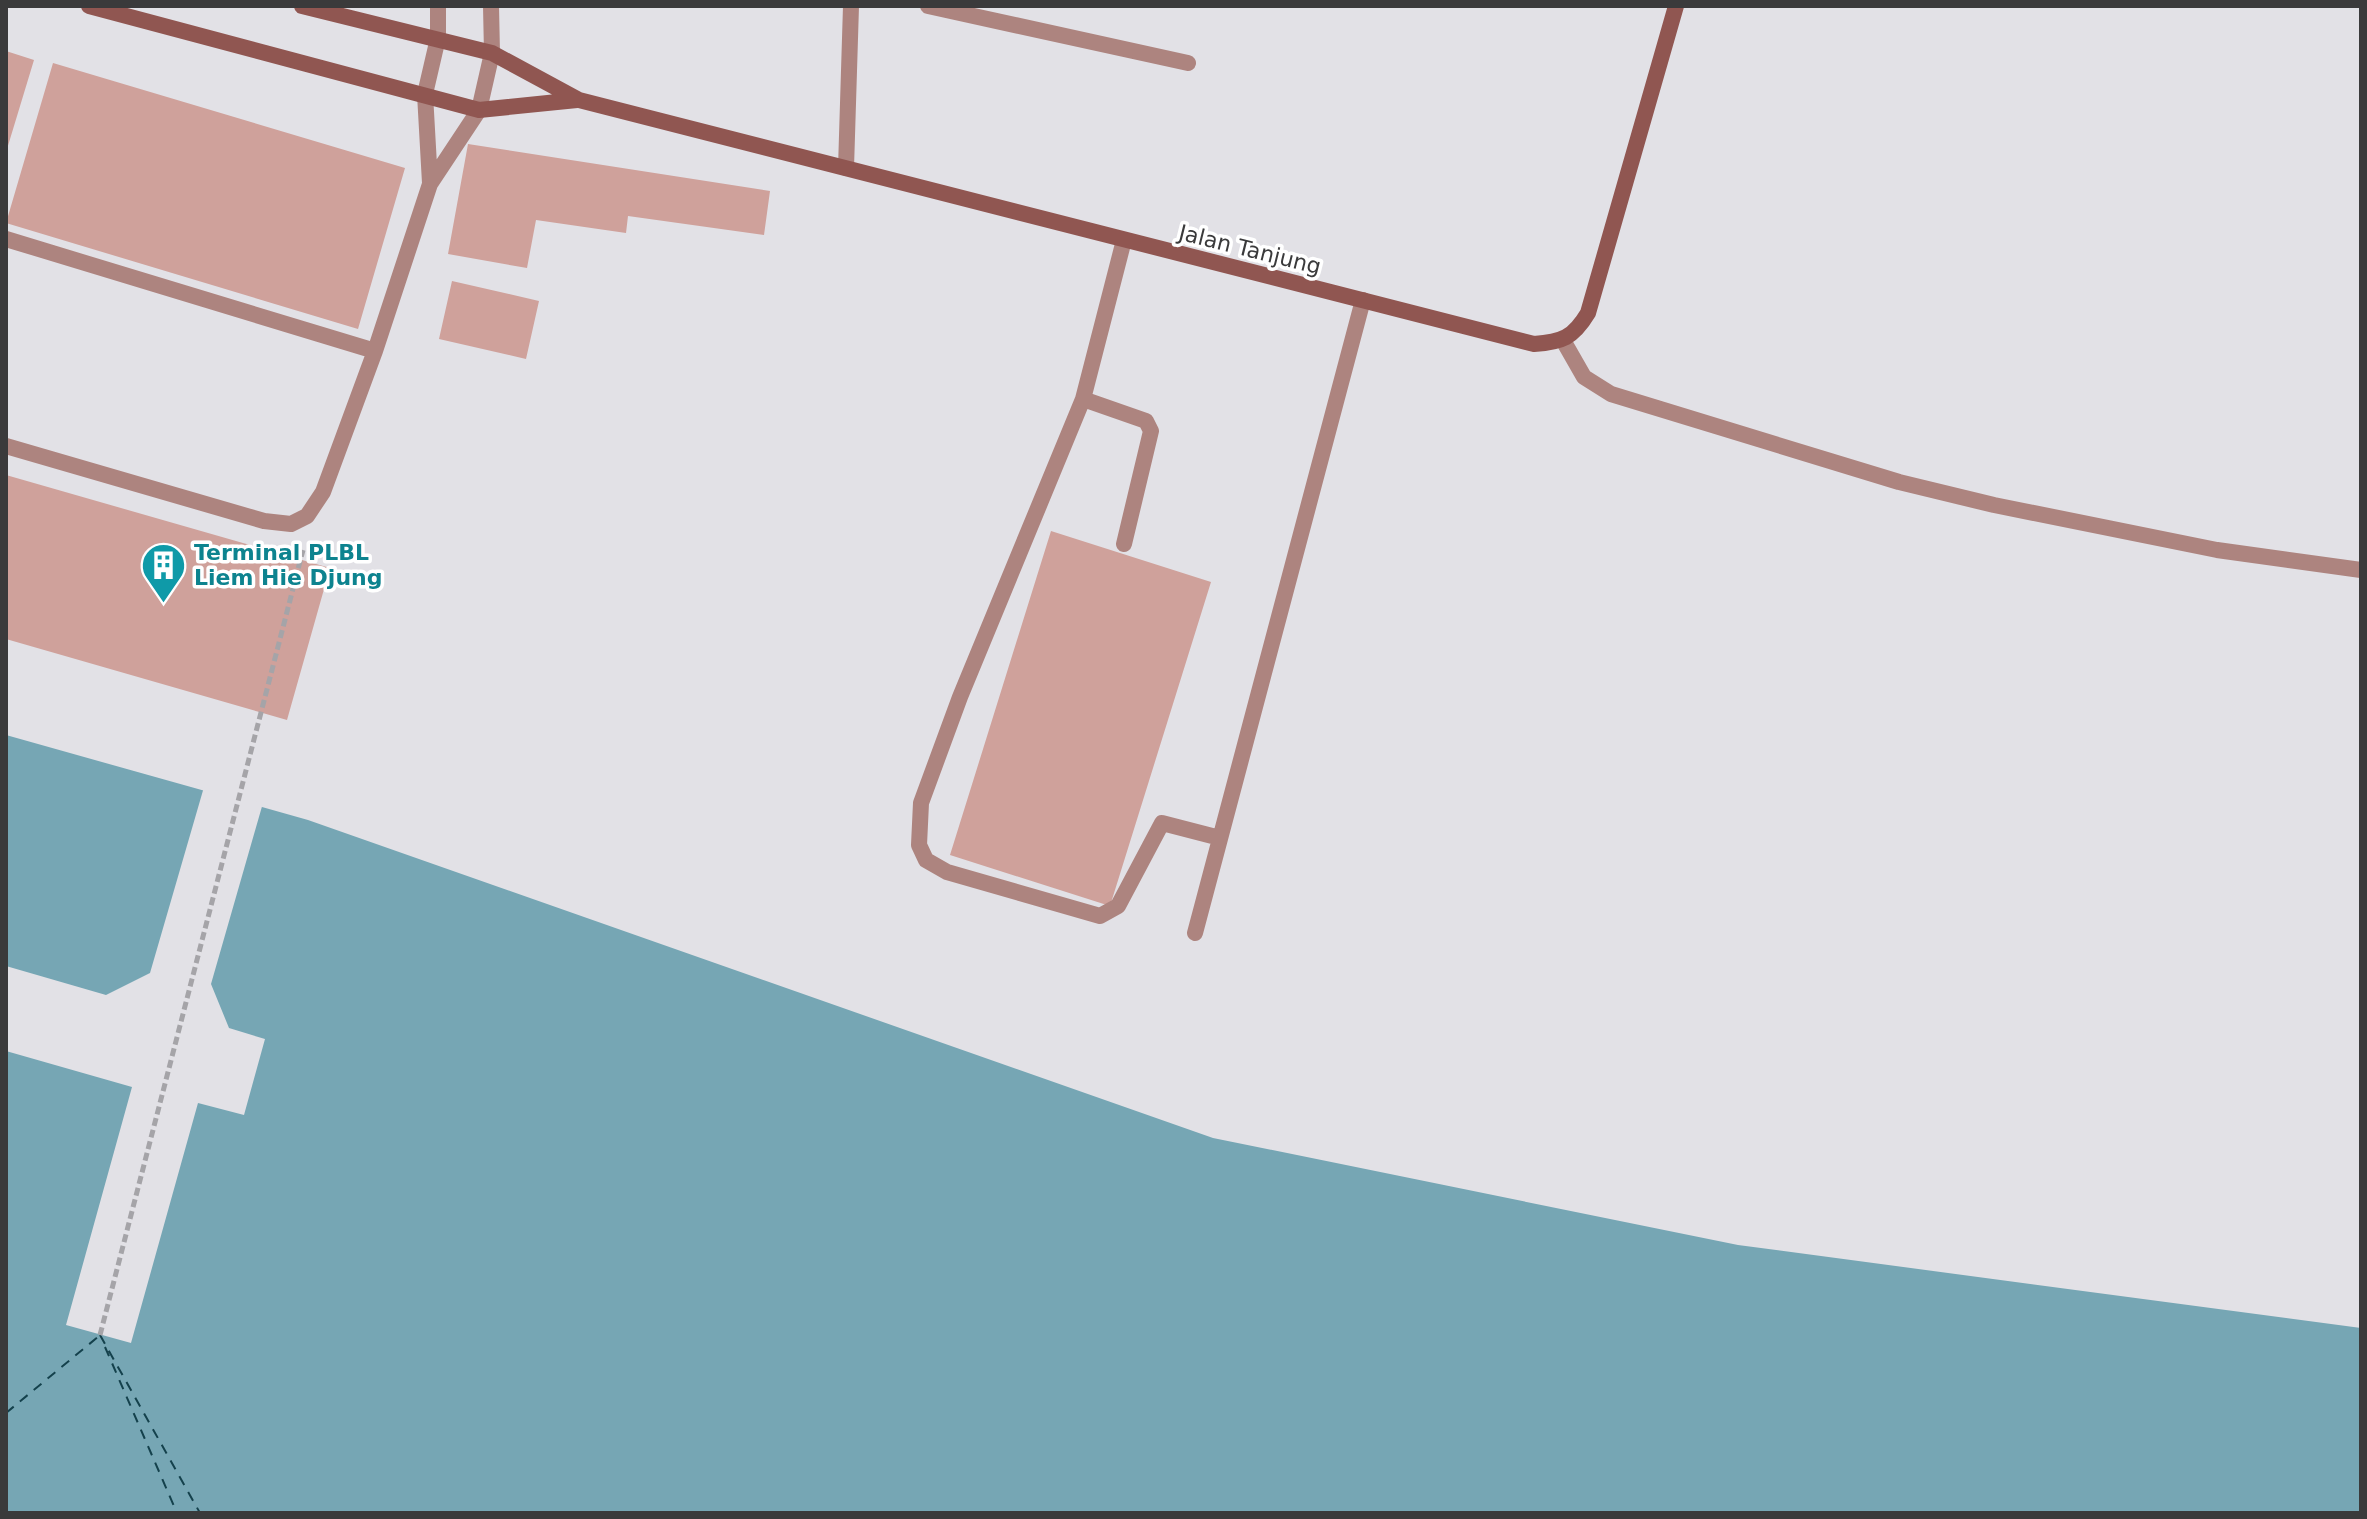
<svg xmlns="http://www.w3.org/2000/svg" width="2367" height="1519" font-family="'DejaVu Sans',sans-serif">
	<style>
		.water { fill: #76a6b4 }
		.pier { fill: #e2e1e6 }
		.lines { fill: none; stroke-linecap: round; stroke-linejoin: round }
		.ferry { stroke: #14414c; stroke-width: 2; stroke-dasharray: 10 8; stroke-linecap: butt }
		.building { fill: #cfa19b }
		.path { stroke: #a5a4a8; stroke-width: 5; stroke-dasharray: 8 4; stroke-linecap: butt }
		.lane { stroke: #ad847f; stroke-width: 16 }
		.street { stroke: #ad847f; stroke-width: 16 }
		.secondary { stroke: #905651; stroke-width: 16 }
		.labels { text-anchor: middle; stroke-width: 7; stroke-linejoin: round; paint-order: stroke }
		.street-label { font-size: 22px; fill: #3a3a3b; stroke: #fff }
		.culture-label { font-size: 22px; font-weight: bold; fill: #0d838f; stroke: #fff; text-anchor: start }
	</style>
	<rect width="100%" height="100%" fill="#e2e1e6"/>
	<path class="water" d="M6,735l302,85 905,318 525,107 623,83v185h-2355z"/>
	<path class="pier" d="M204,787l59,16 -52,181 18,44 36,11 -21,76 -46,-12 -67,240 -65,-18 66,-238 -126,-36v-85l100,29 44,-22z"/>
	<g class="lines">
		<path class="ferry" d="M100,1335l100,178
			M105,1347l72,166
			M6,1413l93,-77"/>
	</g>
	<path class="building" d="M6,51l28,9 -27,89h-1z
		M53,63l352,105 -47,161 -352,-106z
		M468,144l302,47 -6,44 -136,-19 -2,17 -90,-13 -9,48 -79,-14z
		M452,281l87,20 -13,58 -87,-20z
		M6,475l324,93 -43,152 -281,-81z
		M1051,531l160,51 -101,324 -160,-51z"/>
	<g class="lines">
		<path class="path" d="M100,1335l203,-785"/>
		<path class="lane" d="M425,94l5,89
			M6,239l369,112
			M1083,399l-123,298 -39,106 -2,42 7,15 21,12 153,44 18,-10 44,-83 58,15
			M6,446l258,75 27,3 16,-8 16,-24 52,-141 55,-167 49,-74
			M1124,544l27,-113 -5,-10 -63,-22 41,-159
			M1195,933l168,-633"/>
		<path class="street" d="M928,6l260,57
			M425,94l13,-56v-32
			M479,110l13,-57 -1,-47
			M846,168l5,-162
			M1564,342l20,35 27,17 288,88 95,23 223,45 144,20"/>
		<path class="secondary" d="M89,6l390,104 98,-10
			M302,6l190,47 87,47 955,244c28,-2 39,-6 54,-31l88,-307"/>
	</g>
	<defs>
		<symbol id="building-pin" viewBox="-11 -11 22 30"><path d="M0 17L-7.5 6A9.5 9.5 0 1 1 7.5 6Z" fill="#0f9aa8" stroke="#fff"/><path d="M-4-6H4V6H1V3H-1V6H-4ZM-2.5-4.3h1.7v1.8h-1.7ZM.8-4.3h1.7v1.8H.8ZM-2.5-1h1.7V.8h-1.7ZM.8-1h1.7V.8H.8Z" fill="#fff"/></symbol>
	</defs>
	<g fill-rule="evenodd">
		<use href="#building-pin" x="138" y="540" width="51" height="69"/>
	</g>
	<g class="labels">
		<g class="street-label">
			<text transform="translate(1250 249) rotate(14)" y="8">Jalan Tanjung</text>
		</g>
		<g class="culture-label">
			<text x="194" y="560">Terminal PLBL<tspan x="194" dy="25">Liem Hie Djung</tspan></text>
		</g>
	</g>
	<rect width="2367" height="1519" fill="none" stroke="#3a3a3b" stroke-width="16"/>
</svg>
